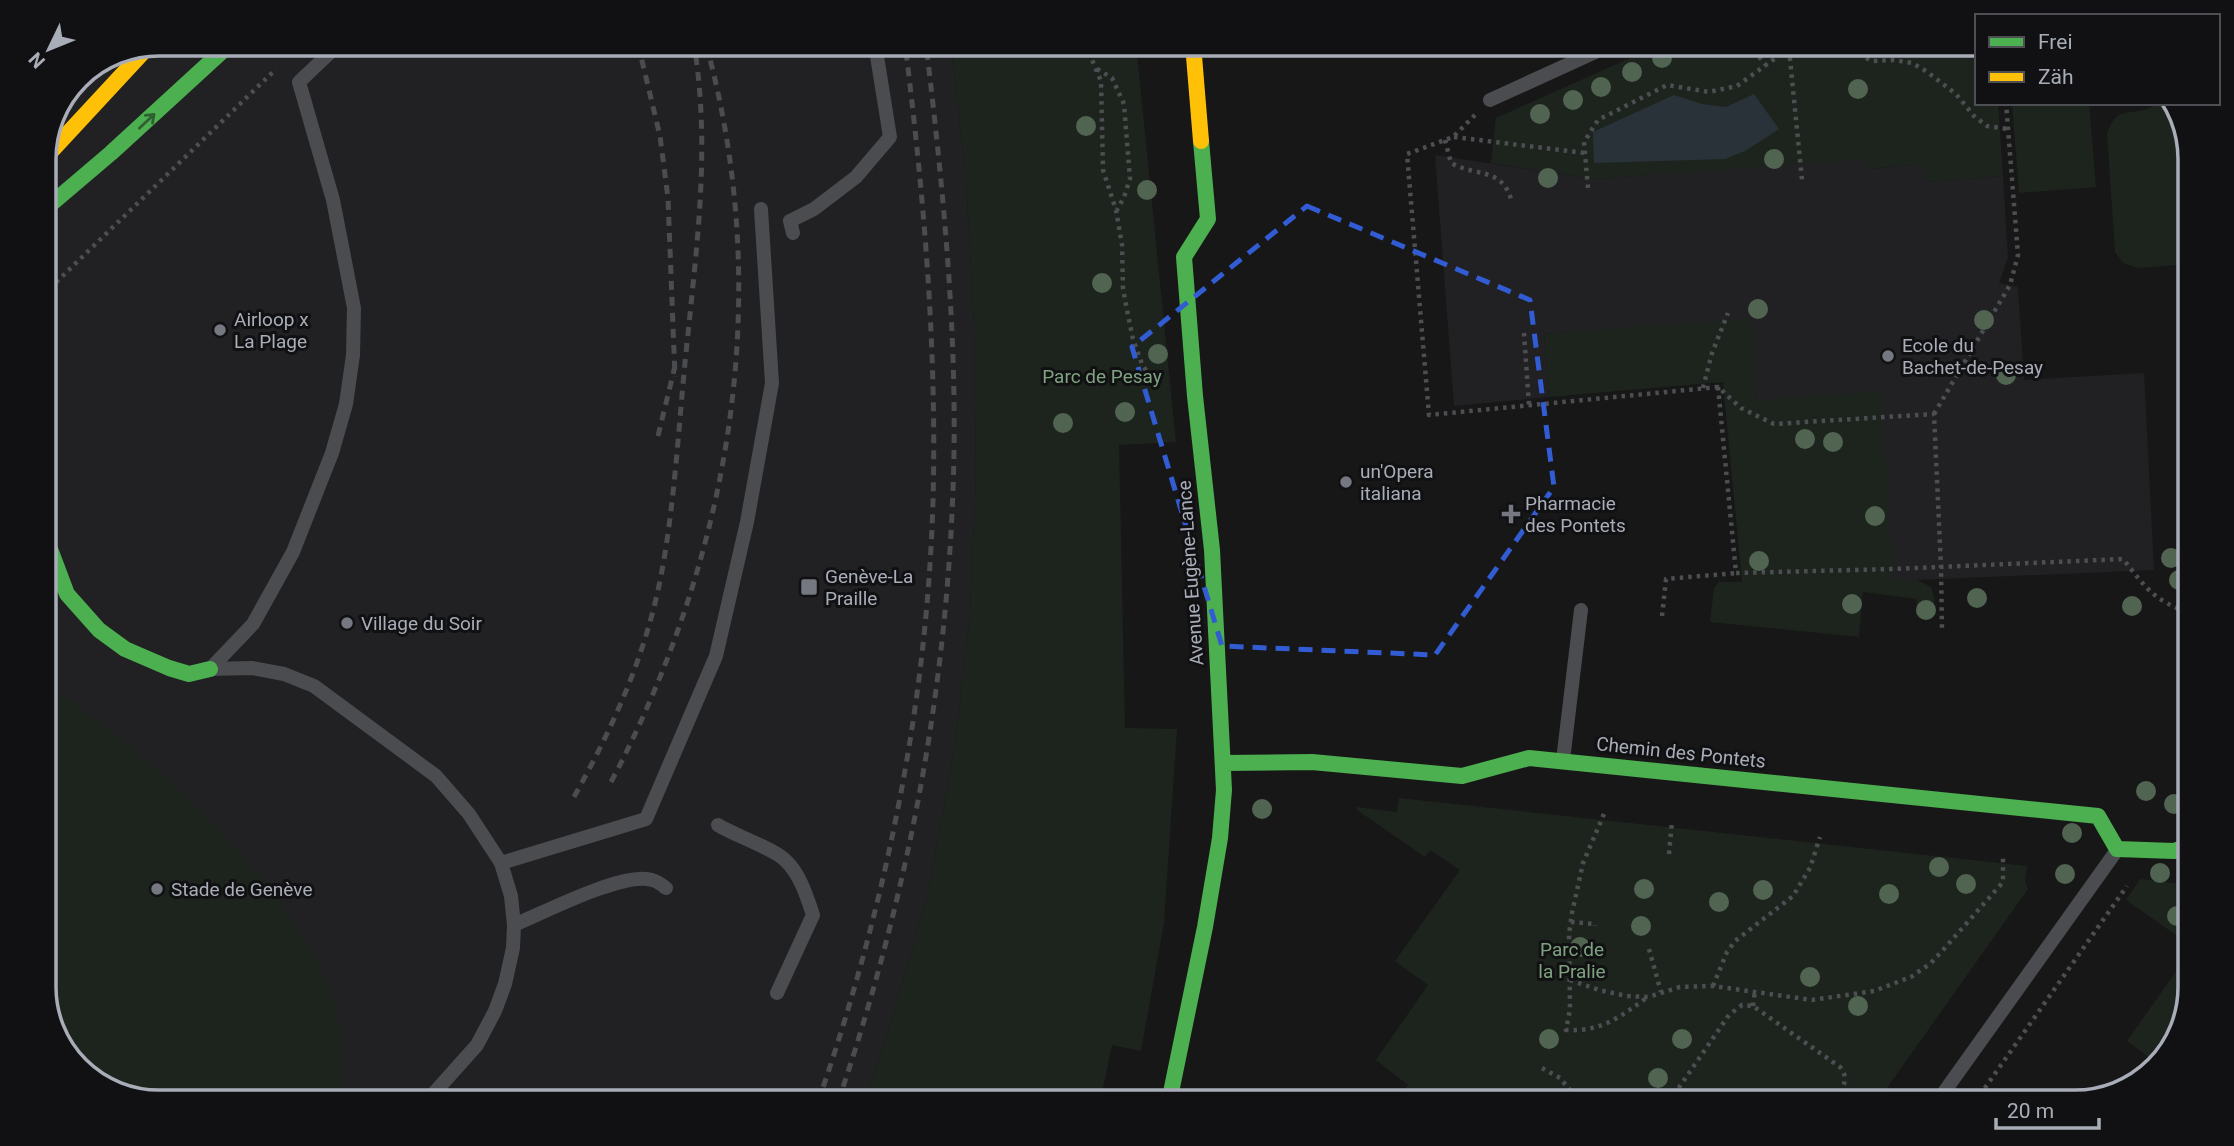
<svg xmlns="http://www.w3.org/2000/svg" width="2234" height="1146" font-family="Roboto,sans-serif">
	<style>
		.built { fill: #212123 }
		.green { fill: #1d241e }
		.water { fill: #2a3239 }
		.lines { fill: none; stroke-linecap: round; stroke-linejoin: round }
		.path { stroke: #4d4e52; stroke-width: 4.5; stroke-dasharray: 3.5 5; stroke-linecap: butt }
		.lane { stroke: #4b4c50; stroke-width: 14 }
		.fast { stroke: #4caf50; stroke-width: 16 }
		.slow { stroke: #ffc107; stroke-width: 16 }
		.rail { stroke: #4b4c4f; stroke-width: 5; stroke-dasharray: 9 7; stroke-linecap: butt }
		.tree { fill: #506451 }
		.oneway { stroke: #2e6032 }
		.marked { fill: none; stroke: #325cd3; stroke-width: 5; stroke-dasharray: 14 9; stroke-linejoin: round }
		.poi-dot { fill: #757880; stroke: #111113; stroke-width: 2.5 }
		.labels { text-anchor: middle; stroke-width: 6; stroke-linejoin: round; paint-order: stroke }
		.poi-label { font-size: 19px; fill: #a8adb8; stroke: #111113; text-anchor: start }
		.park-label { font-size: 19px; fill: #7fa381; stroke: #111113 }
		.street-label { font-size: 19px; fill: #a8adb8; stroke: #111113 }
		.rim { fill: none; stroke: #a8adb8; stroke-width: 3.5 }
	</style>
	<rect width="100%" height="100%" fill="#171717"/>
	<path class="built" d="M159,44h792l15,134 8,146 2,153 -6,135 -15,134 -28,152 -39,134 -24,70h-705l-50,-12 -46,-39 -19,-56v-843l34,-75z
		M1435,155l160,24 272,-21 1,11 57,-5 1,18 77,-6 5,82 -9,25 19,4 6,93 120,-7 10,197 -261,11 -136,-181 -7,-81 -206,15 5,63 -95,9z"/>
	<path class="green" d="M951,44h185l40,398 -57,3 6,283 52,1 -13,194 -23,128 -29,-6 -12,57h-236l24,-70 39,-134 28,-152 15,-134 6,-135 -2,-153 -8,-146z
		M1661,44h316v59h21l5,73 -78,6v-18l-57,5 -2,-10 -271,20 -104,-16 5,-45z
		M2012,103h77l7,84 -77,6z
		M2157,103h17l12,37 4,49v75l-52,4 -15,-5 -8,-11 -8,-118c12,-35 29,-13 50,-31z
		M1751,318l6,82 124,-9 12,189h24l14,7 4,13 -5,17 -14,-2 1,-16 -54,-7 -4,45 -149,-15 4,-34 5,-6h23l-19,-200 -174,15 -5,-63z
		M44,682c70,47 133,101 189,164 33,36 63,72 84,116 6,14 15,30 18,45 8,31 7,64 2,95h-178l-50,-12 -46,-39 -19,-56z
		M1399,798l628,68 -2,15 3,8 -151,213h-481l12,-17 -32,-25 52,-75 -33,-24 65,-91 -30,-20 -5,7 -68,-47 -1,-3 41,5z
		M2140,879l50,6v60l-64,-45z
		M2182,963l8,6v18l-12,50 -39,46 -9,2 20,-27 -23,-17z"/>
	<path class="water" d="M1754,94l25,35 -34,22 -20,8 -131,4 -1,-31 81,-37 28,9 24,3z"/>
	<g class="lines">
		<path class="path" d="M1088,44l4,16 9,21 2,89 13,40 6,35 1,44 5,26 5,24 9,25 15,24
			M1748,44l18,21
			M1857,44l6,12 9,5 22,-1 18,3 14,8 30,23 18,22 13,10 21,3
			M1789,49l13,131
			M1097,69l15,9 12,26 6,75 -6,18 -7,13
			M1475,115l-22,22 -46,17 22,261 289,-28 23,21 33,16 160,-10 7,153 1,63
			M1454,137l131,16
			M1445,140l6,23c25,14 50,4 60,36
			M1588,188l-4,-46 14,-22 69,-35 42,7 28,-6 58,-42
			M44,294l232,-225
			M1524,333l5,72
			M1718,387l18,186 157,-4 230,-10c24,30 30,41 67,54
			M1703,388l9,-35 16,-40
			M1934,414l76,-129 8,-30 -12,-152
			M1662,616l4,-37 70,-6
			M1604,814l-21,49 -11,50 -3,21 1,75 -4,21c36,2 55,-14 82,-33
			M1669,854l3,-33
			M1571,922l24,2v2
			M1649,949l12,43
			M1570,980l29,10 28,6 21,1 32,-10 33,-1 99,14 62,-9 37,-14 20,-14 12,-13 60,-68v-24
			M1713,986l14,-34 8,-11 58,-45 17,-28 10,-31
			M1753,1006l2,-15
			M1542,1068l18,10 20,24
			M1669,1102l60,-87 13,-10 11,1 87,61c11,13 1,24 -7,35
			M1975,1102l152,-216"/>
		<path class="lane" d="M1490,100l123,-56
			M793,233l-3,-12 24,-12 42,-32 34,-40 -15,-93
			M211,668l42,-44 40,-72 39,-99 14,-49 7,-49 1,-47 -21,-108 -34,-118 40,-38
			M210,669l42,-1 32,6 30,12 122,90 33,38 32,49 10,33 3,29 -1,23 -8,36 -10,27 -18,34 -51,57
			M1563,760l18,-150
			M718,825c16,10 57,24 68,36 14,13 21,36 27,54l-36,78
			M501,863l145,-44 70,-163 31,-134 25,-139 -11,-174
			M514,925c29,-12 110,-54 138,-45 5,1 10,5 14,8
			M1937,1102l180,-252"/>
		<path class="fast" d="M44,210l67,-57 119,-109
			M44,533l23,61 32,36 26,19 44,19 20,6 21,-5
			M1223,763l89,-1 150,14 67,-18 569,58 19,33 57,2 16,-5
			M1169,1102l36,-175 15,-89 4,-48 -12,-240 -17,-154 -11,-139 24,-38 -7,-78"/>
		<path class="slow" d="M1193,44l8,97
			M44,159l102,-110"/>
		<path class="rail" d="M638,44l22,92 8,62 7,179
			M658,436l17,-70
			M611,782c120,-227 164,-487 95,-738
			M574,797c40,-72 71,-140 87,-221 15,-79 18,-162 27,-242 10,-100 22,-190 6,-290
			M818,1102c67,-193 109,-396 115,-601 4,-153 -9,-305 -28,-457
			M838,1102c72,-212 112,-425 116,-650 2,-136 -12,-273 -28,-408"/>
	</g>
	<g class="tree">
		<circle cx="1662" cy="58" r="10"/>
		<circle cx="1632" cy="72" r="10"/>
		<circle cx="1601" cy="87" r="10"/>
		<circle cx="1858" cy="89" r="10"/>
		<circle cx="1573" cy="100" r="10"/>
		<circle cx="1540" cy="114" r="10"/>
		<circle cx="1086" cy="126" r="10"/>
		<circle cx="1774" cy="159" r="10"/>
		<circle cx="1548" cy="178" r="10"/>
		<circle cx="1147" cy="190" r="10"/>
		<circle cx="1102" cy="283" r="10"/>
		<circle cx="1758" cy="309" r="10"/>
		<circle cx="1984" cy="320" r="10"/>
		<circle cx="1158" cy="354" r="10"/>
		<circle cx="2006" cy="375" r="10"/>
		<circle cx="1125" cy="412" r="10"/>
		<circle cx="1063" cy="423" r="10"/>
		<circle cx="1805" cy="439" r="10"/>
		<circle cx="1833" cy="442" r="10"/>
		<circle cx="1875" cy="516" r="10"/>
		<circle cx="2171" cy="558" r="10"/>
		<circle cx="1759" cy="561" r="10"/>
		<circle cx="2179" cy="580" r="10"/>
		<circle cx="1977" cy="598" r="10"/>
		<circle cx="1852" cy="604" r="10"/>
		<circle cx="2132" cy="606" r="10"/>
		<circle cx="1926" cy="610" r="10"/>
		<circle cx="2146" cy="791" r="10"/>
		<circle cx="2174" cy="804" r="10"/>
		<circle cx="1262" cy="809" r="10"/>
		<circle cx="2072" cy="833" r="10"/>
		<circle cx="1939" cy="867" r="10"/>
		<circle cx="2160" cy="873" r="10"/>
		<circle cx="2065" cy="874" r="10"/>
		<circle cx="1966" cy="884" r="10"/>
		<circle cx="1644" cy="889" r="10"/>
		<circle cx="1763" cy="890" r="10"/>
		<circle cx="1889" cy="894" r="10"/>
		<circle cx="1719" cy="902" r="10"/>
		<circle cx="2177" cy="916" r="10"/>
		<circle cx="1641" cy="926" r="10"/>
		<circle cx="1580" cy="947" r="10"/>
		<circle cx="1810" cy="977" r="10"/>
		<circle cx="1858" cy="1006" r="10"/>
		<circle cx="1549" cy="1039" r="10"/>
		<circle cx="1682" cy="1039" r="10"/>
		<circle cx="1658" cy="1078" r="10"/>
	</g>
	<defs><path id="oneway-shaft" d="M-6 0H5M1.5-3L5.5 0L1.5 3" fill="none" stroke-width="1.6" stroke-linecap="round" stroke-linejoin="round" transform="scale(1.75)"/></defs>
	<use class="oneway" href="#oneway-shaft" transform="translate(147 121) rotate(-43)"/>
	<path class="marked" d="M1307,206l223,94 24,187 -119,168 -213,-9 -90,-299z"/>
	<g class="poi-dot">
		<circle cx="220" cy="330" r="7"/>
		<circle cx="1888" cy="356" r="7"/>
		<circle cx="1346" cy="482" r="7"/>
		<path d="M1507.5 503.5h7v7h7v7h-7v7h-7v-7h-7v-7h7z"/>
		<rect x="800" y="578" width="18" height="18" rx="3.5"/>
		<circle cx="347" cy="623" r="7"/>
		<circle cx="157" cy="889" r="7"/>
	</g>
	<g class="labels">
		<g class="poi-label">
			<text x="234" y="326">Airloop x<tspan x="234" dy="22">La Plage</tspan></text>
			<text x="1902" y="352">Ecole du<tspan x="1902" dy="22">Bachet-de-Pesay</tspan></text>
			<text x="1360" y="478">un'Opera<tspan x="1360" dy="22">italiana</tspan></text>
			<text x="1525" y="510">Pharmacie<tspan x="1525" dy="22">des Pontets</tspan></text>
			<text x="825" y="583">Genève-La<tspan x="825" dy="22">Praille</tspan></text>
			<text x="361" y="630">Village du Soir</text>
			<text x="171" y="896">Stade de Genève</text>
		</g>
		<g class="park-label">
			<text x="1102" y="383">Parc de Pesay</text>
			<text x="1572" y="956">Parc de<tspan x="1572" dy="22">la Pralie</tspan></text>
		</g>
		<g class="street-label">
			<text transform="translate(1190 573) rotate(-94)" y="7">Avenue Eugène-Lance</text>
			<text transform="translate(1681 752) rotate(6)" y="7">Chemin des Pontets</text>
		</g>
	</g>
	<path d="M0 0H2234V1146H0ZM159 56H2075A103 103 0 0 1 2178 159V987A103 103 0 0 1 2075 1090H159A103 103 0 0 1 56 987V159A103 103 0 0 1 159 56Z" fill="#111113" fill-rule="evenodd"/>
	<path class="rim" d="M159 56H2075A103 103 0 0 1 2178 159V987A103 103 0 0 1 2075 1090H159A103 103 0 0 1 56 987V159A103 103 0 0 1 159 56Z"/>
	<rect x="1975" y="14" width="245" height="91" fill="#111113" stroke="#4d4f55" stroke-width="2"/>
	<rect x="1989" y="37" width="35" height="10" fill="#4caf50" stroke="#4d4f55" stroke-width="2"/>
	<text x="2038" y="49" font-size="21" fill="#a8adb8">Frei</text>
	<rect x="1989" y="72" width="35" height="10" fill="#ffc107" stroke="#4d4f55" stroke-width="2"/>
	<text x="2038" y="84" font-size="21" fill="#a8adb8">Zäh</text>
	<g transform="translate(49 49) rotate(227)" stroke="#111113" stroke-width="5" paint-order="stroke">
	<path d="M0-5L12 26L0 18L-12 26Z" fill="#a8adb8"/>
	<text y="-10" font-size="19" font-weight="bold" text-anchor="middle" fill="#a8adb8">N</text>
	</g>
	<path d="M1996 1118v10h103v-10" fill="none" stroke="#a8adb8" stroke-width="3.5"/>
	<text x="2007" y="1118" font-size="21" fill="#a8adb8" stroke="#111113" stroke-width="5" paint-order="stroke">20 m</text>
</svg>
